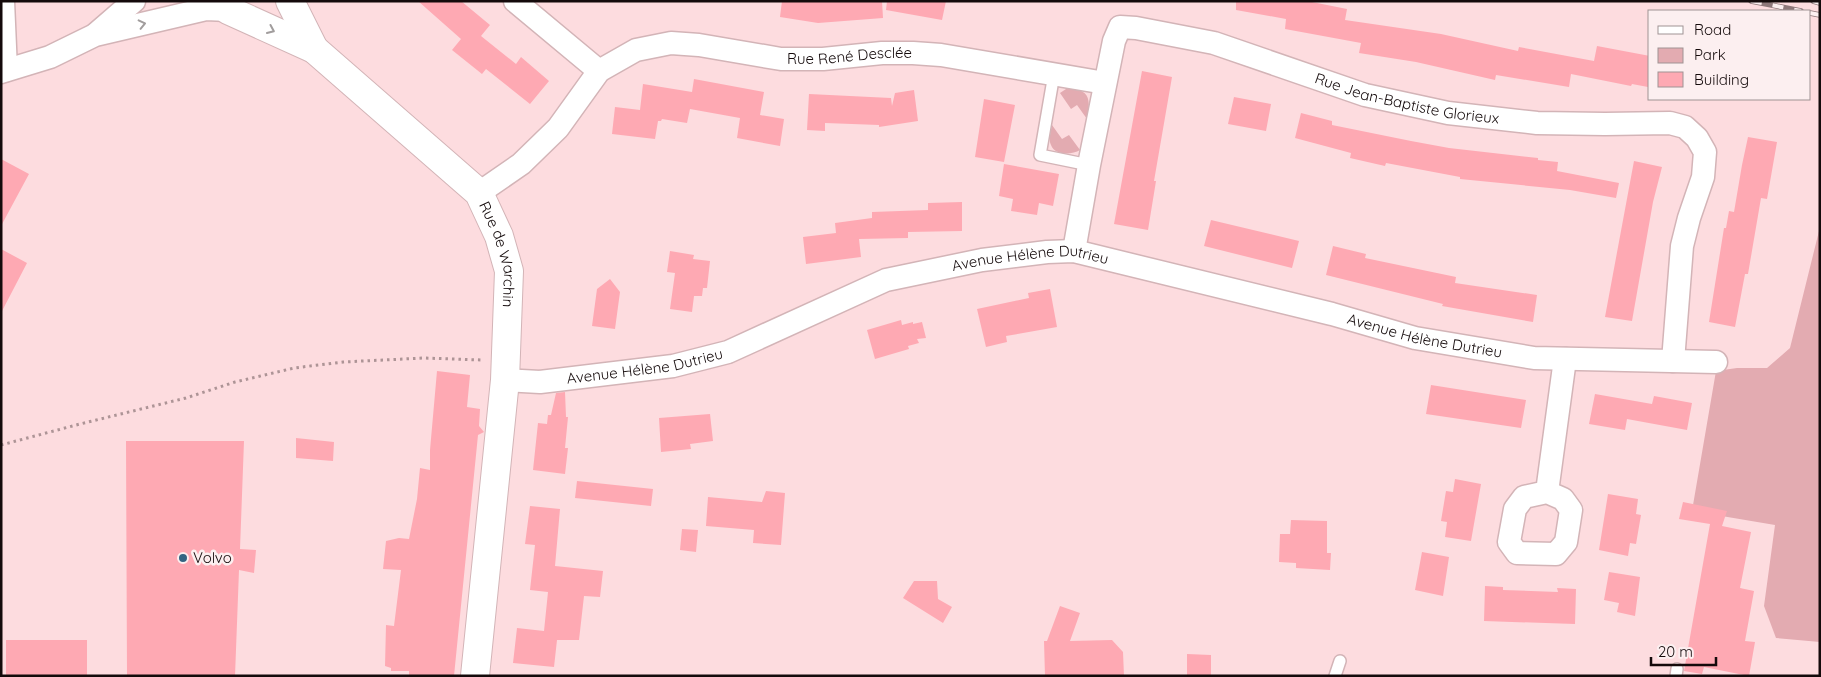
<svg xmlns="http://www.w3.org/2000/svg" width="1821" height="677" font-family="Quicksand,sans-serif">
	<style>
		.green { fill: #e3abb1 }
		.building { fill: #fea9b3 }
		.lines { fill: none; stroke-linecap: round; stroke-linejoin: round }
		.lane-casing { stroke: #d3b4b7; stroke-width: 14 }
		.street-casing { stroke: #d3b4b7; stroke-width: 25 }
		.secondary-casing { stroke: #d3b4b7; stroke-width: 30 }
		.path { stroke: #ad9496; stroke-width: 3; stroke-dasharray: 2.5 4; stroke-linecap: butt }
		.lane { stroke: #fff; stroke-width: 11 }
		.street { stroke: #fff; stroke-width: 22 }
		.secondary { stroke: #fff; stroke-width: 28 }
		.rail-casing { stroke: #8e787a; stroke-width: 5.5 }
		.rail { stroke: #fceff0; stroke-width: 4; stroke-dasharray: 11; stroke-linecap: butt }
		.oneway { stroke: #a19d9d }
		.poi-dot { fill: #336482; stroke: #fceff0; stroke-width: 2 }
		.labels { text-anchor: middle; stroke-width: 5; stroke-linejoin: round; paint-order: stroke }
		.street-label { font-size: 15px; fill: #140a0b; stroke: #fceff0 }
		.poi-label { font-size: 15px; fill: #140a0b; stroke: #fceff0; text-anchor: start }
	</style>
	<rect width="100%" height="100%" fill="#fddcdf"/>
	<path class="green" d="M1066,89c24,-1 25,10 21,30l-10,-14 -6,4 -11,-16z
		M1052,125l10,14 7,-4 11,15c-8,5 -25,6 -29,-5 -3,-6 0,-14 1,-20z
		M1820,227v415l-44,-4 -12,-32 11,-81 -83,-14 24,-140 21,-3h30l23,-20z"/>
	<path class="building" d="M418,1h43l29,24 -9,11 35,28 5,-7 28,24 -19,23 -44,-35 -4,5 -30,-24 9,-11z
		M782,1h100l1,17 -65,5 -38,-6z
		M887,1h59l-4,19 -56,-10z
		M1236,1h71l40,8 -2,11 96,14 77,17 1,-4 75,14 3,-15 53,10v20l-2,11 -16,-3 -1,2 -60,-12 -2,13 -73,-12 -1,5 -79,-18 -57,-9 2,-10 -76,-14 1,-10 -50,-9z
		M1142,71l30,6 -18,104h2l-8,49 -34,-6z
		M694,79l70,13 -4,23 24,4 -4,27 -43,-8 3,-20 -50,-9 -3,14 -25,-4 -1,2h-3l-3,18 -43,-5 3,-27 25,3 3,-26 49,8z
		M914,90l4,31 -39,6v-2l-54,-2v8l-18,-1 2,-36 82,4 1,8 3,-13z
		M1234,97l37,7 -5,27 -38,-7z
		M984,99l31,6 -11,57 -29,-5z
		M1301,113l31,8v4l79,16 38,7 89,10v2l20,2 -1,9 62,12 -3,15 -46,-8 -110,-11v-2l-74,-14 -1,3 -35,-8 1,-5 -56,-15z
		M1748,137l29,5 -10,57 -6,-1 -13,76h-3l-10,53 -26,-5 15,-94h2l3,-17 5,1 8,-47z
		M1,159l28,15 -28,52z
		M1634,161l28,6 -9,35 -21,119 -27,-4z
		M1004,164l55,10 -6,32 -14,-3 -2,12 -26,-4 2,-12 -14,-3z
		M962,202v29l-54,1v6l-49,1 2,18 -55,7 -3,-27 33,-4 -1,-10 37,-5v-6l56,-2v-7z
		M1211,220l88,21 -7,27 -88,-22z
		M1333,246l33,8 -1,4 91,19 -1,6 82,12 -4,27 -91,-16 1,-2 -117,-29z
		M1,249l26,14 -26,50z
		M670,251l24,4 -1,4 17,2 -3,27h-4l-1,8h-8l-2,16 -22,-3 5,-36 -8,-1z
		M610,279l10,13 -5,37 -23,-3 5,-37z
		M1050,289l7,38 -51,9 1,6 -21,5 -9,-38 52,-11 -1,-5z
		M901,320l1,5 11,-3v2l9,-2 4,16 -9,1 2,4 -11,3 1,3 -34,10 -8,-29z
		M437,371l33,4 -3,32 13,2 -1,17 5,6 -6,3 -24,241h-45v-5h-18v-3l-6,-2 1,-41 8,1 7,-56 -18,-1 3,-28 13,-3 10,1 8,-40 3,-31 10,2v-20z
		M1431,385l95,15 -5,28 -95,-14z
		M565,392l1,25h2l-3,31h3l-3,26 -32,-4 5,-47 9,1 1,-9h3l5,-22z
		M1595,394l57,10 2,-8 38,7 -5,27 -60,-11 -2,11 -36,-6z
		M710,414l3,27 -23,3 1,5 -30,3 -2,-34z
		M296,438l38,4 -1,19 -37,-3z
		M126,441h118l-4,108 16,1 -2,23 -15,-3 -4,106h-108z
		M1455,479l26,5 -10,57 -26,-4 2,-15 -6,-1 5,-30 7,1z
		M577,481l76,8 -2,17 -76,-8z
		M766,491l19,2 -4,52 -28,-2 1,-13 -48,-4 2,-29 54,5z
		M1608,494l30,5 -2,15 5,1 -5,29 -6,-1 -2,13 -29,-6z
		M1683,502l44,9 -5,15 29,6 -11,56 14,3 -9,50 10,1 -6,34 -45,-9 -2,7 -18,-3 26,-147 -31,-5z
		M530,506l30,3 -5,57 48,5 -3,26 -16,-1 -5,44h-22l-3,27 -41,-4 4,-35 27,3 4,-39 -18,-2 5,-45 -10,-1z
		M1291,520l36,1v32h4l-1,17 -34,-2v-5l-17,-1 1,-28h10z
		M682,529l16,1 -2,22 -16,-2z
		M1422,552l27,5 -6,39 -28,-6z
		M1609,572l31,5 -5,39 -18,-4 2,-9 -15,-3z
		M914,581h23l1,18 14,8 -9,16 -40,-25z
		M1485,586l18,1v3l55,2 -1,-4 19,1 -1,35 -91,-3z
		M1060,606l20,7 -10,28 42,-1 11,12 1,24h-79l-1,-35h3z
		M6,640h81v36h-81z
		M1187,654l24,1v21h-24z"/>
	<g class="lines">
		<defs>
			<path id="lane" d="M1054,74l-14,81 49,10
				M1335,676l5,-15
				M1676,676l1,-7"/>
			<g id="street">
				<path d="M3,1l3,69"/>
				<path d="M515,1l84,70"/>
				<path d="M97,33l37,-32"/>
				<path d="M1,72l49,-15 45,-22 111,-26 22,1"/>
				<path id="s1" d="M479,193l42,-29 37,-36 41,-57 37,-21 35,-7 28,2 82,14h42l59,-6h31l28,2 164,28"/>
				<path id="s2" d="M1074,251l15,-86 25,-124 6,-14 16,1 78,15 151,52 83,18 89,10 68,1 65,-1 15,4 12,11 8,14 -2,25 -14,41 -7,28 -9,115"/>
				<path id="s3" d="M505,380l35,2 133,-16 55,-14 158,-72 96,-20 65,-8 27,-1 258,63 83,24 119,20 182,4"/>
				<path d="M1547,492l16,7 8,11 -5,32 -10,12 -39,-1 -8,-11 6,-33 9,-12 23,-5 18,-133"/>
			</g>
			<g id="secondary">
				<path id="s4" d="M221,1l7,9 86,39 165,144 20,43 10,35 -4,109 -30,296"/>
				<path d="M290,1l24,48"/>
			</g>
		</defs>
		<use href="#lane" class="lane-casing"/>
		<use href="#street" class="street-casing"/>
		<use href="#secondary" class="secondary-casing"/>
		<path class="path" d="M1,445l79,-21 106,-26 49,-16 59,-14 49,-6 81,-4 58,2"/>
		<use href="#lane" class="lane"/>
		<use href="#street" class="street"/>
		<use href="#secondary" class="secondary"/>
		<defs>
			<path id="rail" d="M1751,1l50,10
				M1813,1l7,2
				M1810,13l10,2"/>
		</defs>
		<use href="#rail" class="rail-casing"/>
		<use href="#rail" class="rail"/>
	</g>
	<defs><path id="oneway-chevron" d="M-2-3.5L2.5 0L-2 3.5" fill="none" stroke-width="1.6" stroke-linecap="round" stroke-linejoin="round" transform="scale(1.25)"/></defs>
	<g class="oneway">
		<use href="#oneway-chevron" transform="translate(142 24) rotate(-13)"/>
		<use href="#oneway-chevron" transform="translate(271 30) rotate(24)"/>
	</g>
	<circle class="poi-dot" cx="183" cy="558" r="5"/>
	<g class="labels">
		<g class="street-label">
			<text dy="5" stroke="none"><textPath href="#s1" startOffset="431">Rue René Desclée</textPath></text>
			<text dy="5" stroke="none"><textPath href="#s2" startOffset="526">Rue Jean-Baptiste Glorieux</textPath></text>
			<text dy="5" stroke="none"><textPath href="#s4" startOffset="390">Rue de Warchin</textPath></text>
			<text dy="5" stroke="none"><textPath href="#s3" startOffset="546">Avenue Hélène Dutrieu</textPath></text>
			<text dy="5" stroke="none"><textPath href="#s3" startOffset="951">Avenue Hélène Dutrieu</textPath></text>
			<text dy="5" stroke="none"><textPath href="#s3" startOffset="141">Avenue Hélène Dutrieu</textPath></text>
		</g>
		<g class="poi-label">
			<text x="193" y="563">Volvo</text>
		</g>
	</g>
	<rect width="1821" height="677" fill="none" stroke="#140a0b" stroke-width="5"/>
	<rect x="1648" y="10" width="162" height="90" fill="#fceff0" stroke="#9f9394"/>
	<rect x="1658" y="26" width="25" height="8" fill="#ffffff" stroke="#9f9394"/>
	<text x="1694" y="35" font-size="15" fill="#140a0b">Road</text>
	<rect x="1658" y="48" width="25" height="15" fill="#e3abb1" stroke="#9f9394"/>
	<text x="1694" y="60" font-size="15" fill="#140a0b">Park</text>
	<rect x="1658" y="72" width="25" height="15" fill="#fea9b3" stroke="#9f9394"/>
	<text x="1694" y="85" font-size="15" fill="#140a0b">Building</text>
	<path d="M1651 657v8h65v-8" fill="none" stroke="#140a0b" stroke-width="2.5"/>
	<text x="1658" y="657" font-size="15" fill="#140a0b" stroke="#fceff0" stroke-width="4" paint-order="stroke">20 m</text>
</svg>
